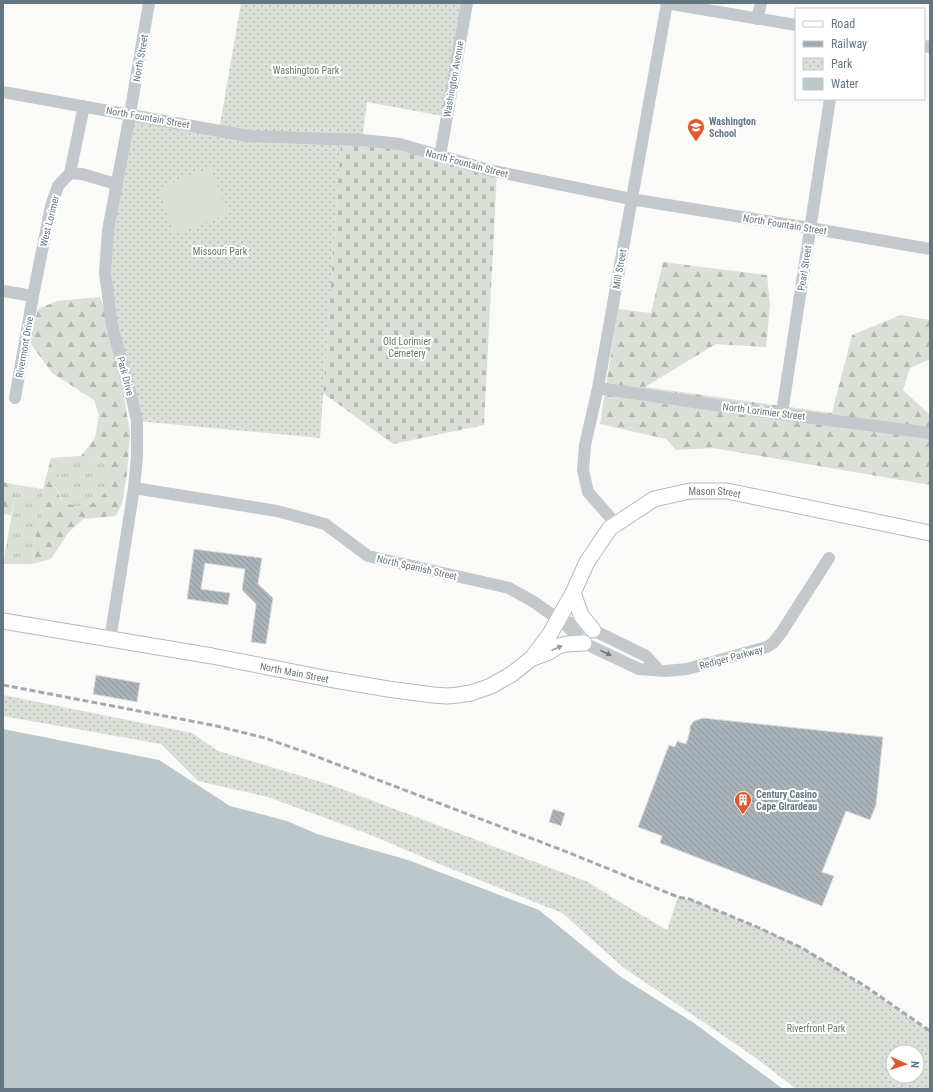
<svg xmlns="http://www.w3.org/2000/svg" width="933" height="1092" font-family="'Roboto Condensed',sans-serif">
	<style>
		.grass { fill: url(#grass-tufts) }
		.forest { fill: url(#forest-firs) }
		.cemetery { fill: url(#cemetery-stones) }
		.park { fill: url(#park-dots); fill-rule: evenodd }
		.pitch { fill: #dadfd7 }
		.water { fill: #bbc7cb }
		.building { fill: url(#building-back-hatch); stroke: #dcdcda }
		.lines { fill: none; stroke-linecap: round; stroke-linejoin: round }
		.major-casing { stroke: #b5babe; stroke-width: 17 }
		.minor { stroke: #c3c8cc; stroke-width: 12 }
		.major { stroke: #fff; stroke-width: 15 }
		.rail { stroke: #a2aab0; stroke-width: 3; stroke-dasharray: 6 3; stroke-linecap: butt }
		.oneway { fill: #939fa8 }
		.oneway2 { fill: #6a7a87 }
		.labels { text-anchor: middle; stroke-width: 4; stroke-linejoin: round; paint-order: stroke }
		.street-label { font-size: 10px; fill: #657683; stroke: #fff }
		.park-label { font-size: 10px; fill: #687a64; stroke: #fff }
		.poi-label { font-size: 10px; font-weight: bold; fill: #657683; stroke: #fff; text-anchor: start }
	</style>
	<defs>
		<pattern id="grass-tufts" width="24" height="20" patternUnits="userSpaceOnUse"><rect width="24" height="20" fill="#dadfd7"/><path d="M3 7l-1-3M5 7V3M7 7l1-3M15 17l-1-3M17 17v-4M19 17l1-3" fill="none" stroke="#b4b9b4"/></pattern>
		<pattern id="forest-firs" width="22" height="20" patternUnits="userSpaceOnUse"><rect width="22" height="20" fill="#dadfd7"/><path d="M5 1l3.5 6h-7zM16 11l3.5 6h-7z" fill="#b4b9b4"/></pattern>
		<pattern id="cemetery-stones" width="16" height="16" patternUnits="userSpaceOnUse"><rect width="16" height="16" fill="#dadfd7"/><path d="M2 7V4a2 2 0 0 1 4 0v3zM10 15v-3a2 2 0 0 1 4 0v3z" fill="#b4b9b4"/></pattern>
		<pattern id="park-dots" width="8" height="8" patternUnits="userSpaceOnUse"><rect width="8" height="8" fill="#dadfd7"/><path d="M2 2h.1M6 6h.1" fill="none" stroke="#b4b9b4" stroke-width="1.8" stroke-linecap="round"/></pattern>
		<pattern id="building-back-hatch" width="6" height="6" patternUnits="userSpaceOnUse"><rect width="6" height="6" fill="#aab3b9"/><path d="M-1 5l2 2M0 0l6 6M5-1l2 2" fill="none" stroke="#8e969c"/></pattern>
	</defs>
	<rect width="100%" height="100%" fill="#fafaf8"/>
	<path class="grass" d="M81,456l20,3 8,10 2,16 -14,17 -20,5 -16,-7 -6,-15 9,-28z
		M17,485l26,4 1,14 -9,35 -3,26h-29z"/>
	<path class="forest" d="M663,262l104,13 3,30 -4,42 -50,-3 -71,43 187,26 20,-78 49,-20 29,5v39l-20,9 -7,22 27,25v70l-217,-37 -37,2 -10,-11 -66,-15 18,-115 33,4z
		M100,297l7,20 14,61 9,55 -3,41 -5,29 -6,13 -33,3 -15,14 -17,26 -19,5 3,-26 9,-35 -1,-14 8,-31 13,-1 -9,29 6,14 16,7 20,-5 14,-17 -2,-16 -8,-10 -20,-3 14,-18 4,-23 -5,-15 -42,-27 -21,-29 -1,-6 8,-29 19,-8z
		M3,482l14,3 -6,30 -8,-1z"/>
	<path class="cemetery" d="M341,140l59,4 97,27 -13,254 -91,19 -70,-51z"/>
	<path class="park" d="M241,3h226l-20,114 -80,-15 -5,38h-21l-21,298 -183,-17 -32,-148 25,-159 89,16z
		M3,695l189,38 26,18 113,34 257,97 25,16 54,32 11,-33 11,2 66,27 47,22 37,22 91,62v57h-134l-40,-31 -132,-90 -62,-55 -123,-49 -73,-31 -98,-36 -70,-16 -37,-37 -158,-28zM893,1052h24v24h-24z"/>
	<path class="pitch" d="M211,168l17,46 -53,20 -17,-46z"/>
	<path class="water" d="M3,729l156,31 71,46 57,15 30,13 91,26 131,50 82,67 73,46 89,66h-780z"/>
	<path class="building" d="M194,549l68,9 -4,26 15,14 -7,46 -15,-2 5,-38 -14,-14 3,-21 -40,-6 -4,26 29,4 -2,12 -41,-6z
		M96,675l44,8 -3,19 -44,-8z
		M703,718l180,19 -7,68 -6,15 -24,-9 -24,61 12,4 -12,30 -162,-63 2,-7 -24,-9 31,-82 6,2 2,-6 9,3 4,-13v-5l4,-5z
		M553,809l12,4 -4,13 -12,-4z"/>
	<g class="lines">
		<defs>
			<g id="major">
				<path d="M573,593l8,22 12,15"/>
				<path id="s1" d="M3,621l209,35 117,23 59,10 45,6 14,1 11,-1 13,-2 20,-7 21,-12 20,-16 18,-24 23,-41 14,-31 23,-34 44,-29 36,-8h37l203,42"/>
				<path d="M533,658l16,-6 9,-6 9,-2 17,-1"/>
			</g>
		</defs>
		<use href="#major" class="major-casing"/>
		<path class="minor" d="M666,3l130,22
			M757,19l4,-16
			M924,46l6,1
			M3,92l245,44 114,4 38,4 89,26 142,29 179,29 120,21
			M440,156l27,-153
			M70,173l14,-67
			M3,291l30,5
			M598,388l137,20 195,25
			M15,398l18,-102 18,-90 7,-20 12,-13 12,1 34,10
			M782,413l48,-314
			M134,488l143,23 48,13 43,32 141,32 25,14 24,17 7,3 6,1 22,7 53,26 13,14
			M616,524l-28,-32 -5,-22 2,-25 13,-57 69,-385
			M565,622l3,5 16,16 55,26 27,2 21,-2 80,-22 6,-4 8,-10 48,-75
			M110,640l24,-152 3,-32v-35l-5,-22 -20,-73 -7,-53 3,-43 22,-116 19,-111"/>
		<use href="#major" class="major"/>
		<path class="rail" d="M3,685l214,41 48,12 37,13 260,99 116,47 11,2 66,27 47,22 63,38 65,45"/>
	</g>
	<defs><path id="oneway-solid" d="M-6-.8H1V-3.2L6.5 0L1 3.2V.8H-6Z"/></defs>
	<use class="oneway" href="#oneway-solid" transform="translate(557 648) rotate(-25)"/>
	<use class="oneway2" href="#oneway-solid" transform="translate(606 653) rotate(25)"/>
	<defs>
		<symbol id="school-pin" viewBox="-11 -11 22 30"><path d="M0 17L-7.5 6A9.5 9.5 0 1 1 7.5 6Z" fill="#e4572e" stroke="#fff"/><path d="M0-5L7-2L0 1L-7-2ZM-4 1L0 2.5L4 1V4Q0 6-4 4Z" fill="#fff"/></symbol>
		<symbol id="building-pin" viewBox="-11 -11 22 30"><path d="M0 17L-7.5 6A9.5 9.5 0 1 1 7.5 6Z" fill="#e4572e" stroke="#fff"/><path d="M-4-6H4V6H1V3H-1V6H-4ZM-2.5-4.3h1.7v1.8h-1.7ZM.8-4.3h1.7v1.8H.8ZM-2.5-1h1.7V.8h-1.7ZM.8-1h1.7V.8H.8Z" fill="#fff"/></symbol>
	</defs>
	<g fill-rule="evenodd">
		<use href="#school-pin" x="686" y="117" width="20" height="27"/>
		<use href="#building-pin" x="733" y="790" width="20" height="27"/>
	</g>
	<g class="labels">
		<g class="street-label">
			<text transform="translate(140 58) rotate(-80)" y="4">North Street</text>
			<text transform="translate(453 79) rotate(-80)" y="4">Washington Avenue</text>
			<text transform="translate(148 117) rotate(10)" y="4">North Fountain Street</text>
			<text transform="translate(467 163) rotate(15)" y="4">North Fountain Street</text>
			<text transform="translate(49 221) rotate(-76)" y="4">West Lorimer</text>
			<text transform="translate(785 224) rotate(9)" y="4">North Fountain Street</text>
			<text transform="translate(804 268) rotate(-81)" y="4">Pearl Street</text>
			<text transform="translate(619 269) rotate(-80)" y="4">Mill Street</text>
			<text transform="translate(24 347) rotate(-80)" y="4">Rivermont Drive</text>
			<text transform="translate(126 376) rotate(75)" y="4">Park Drive</text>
			<text transform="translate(764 411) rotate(7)" y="4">North Lorimier Street</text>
			<text dy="4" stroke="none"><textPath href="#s1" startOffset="812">Mason Street</textPath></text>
			<text transform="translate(417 567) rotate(13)" y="4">North Spanish Street</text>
			<text transform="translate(731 657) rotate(-15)" y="4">Rediger Parkway</text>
			<text dy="4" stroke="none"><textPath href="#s1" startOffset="296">North Main Street</textPath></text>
		</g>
		<g class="park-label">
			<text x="306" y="74">Washington Park</text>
			<text x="220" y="255">Missouri Park</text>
			<text x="407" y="345">Old Lorimier<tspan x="407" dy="12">Cemetery</tspan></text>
			<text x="816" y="1032">Riverfront Park</text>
		</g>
		<g class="poi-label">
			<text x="709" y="125">Washington<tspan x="709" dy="12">School</tspan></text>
			<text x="756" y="798">Century Casino<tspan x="756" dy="12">Cape Girardeau</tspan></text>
		</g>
	</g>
	<rect width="933" height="1092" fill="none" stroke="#657683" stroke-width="8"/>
	<rect x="795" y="8" width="130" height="92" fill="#ffffff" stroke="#c1c8cd"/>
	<rect x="803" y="21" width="20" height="6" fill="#ffffff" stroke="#c1c8cd"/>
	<text x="831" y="28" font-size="12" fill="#657683">Road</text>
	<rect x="803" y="41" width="20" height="6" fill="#a2aab0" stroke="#c1c8cd"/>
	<text x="831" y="48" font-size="12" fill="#657683">Railway</text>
	<rect x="803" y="58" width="20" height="12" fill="url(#park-dots)" stroke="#c1c8cd"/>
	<text x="831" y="68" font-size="12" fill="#657683">Park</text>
	<rect x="803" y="78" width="20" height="12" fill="#bbc7cb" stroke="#c1c8cd"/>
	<text x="831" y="88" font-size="12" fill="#657683">Water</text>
	<g transform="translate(905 1064) rotate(93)"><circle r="19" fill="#ffffff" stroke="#c1c8cd"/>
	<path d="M0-3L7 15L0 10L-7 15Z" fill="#e4572e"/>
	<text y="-6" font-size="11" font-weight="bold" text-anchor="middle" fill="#657683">N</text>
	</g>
</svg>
